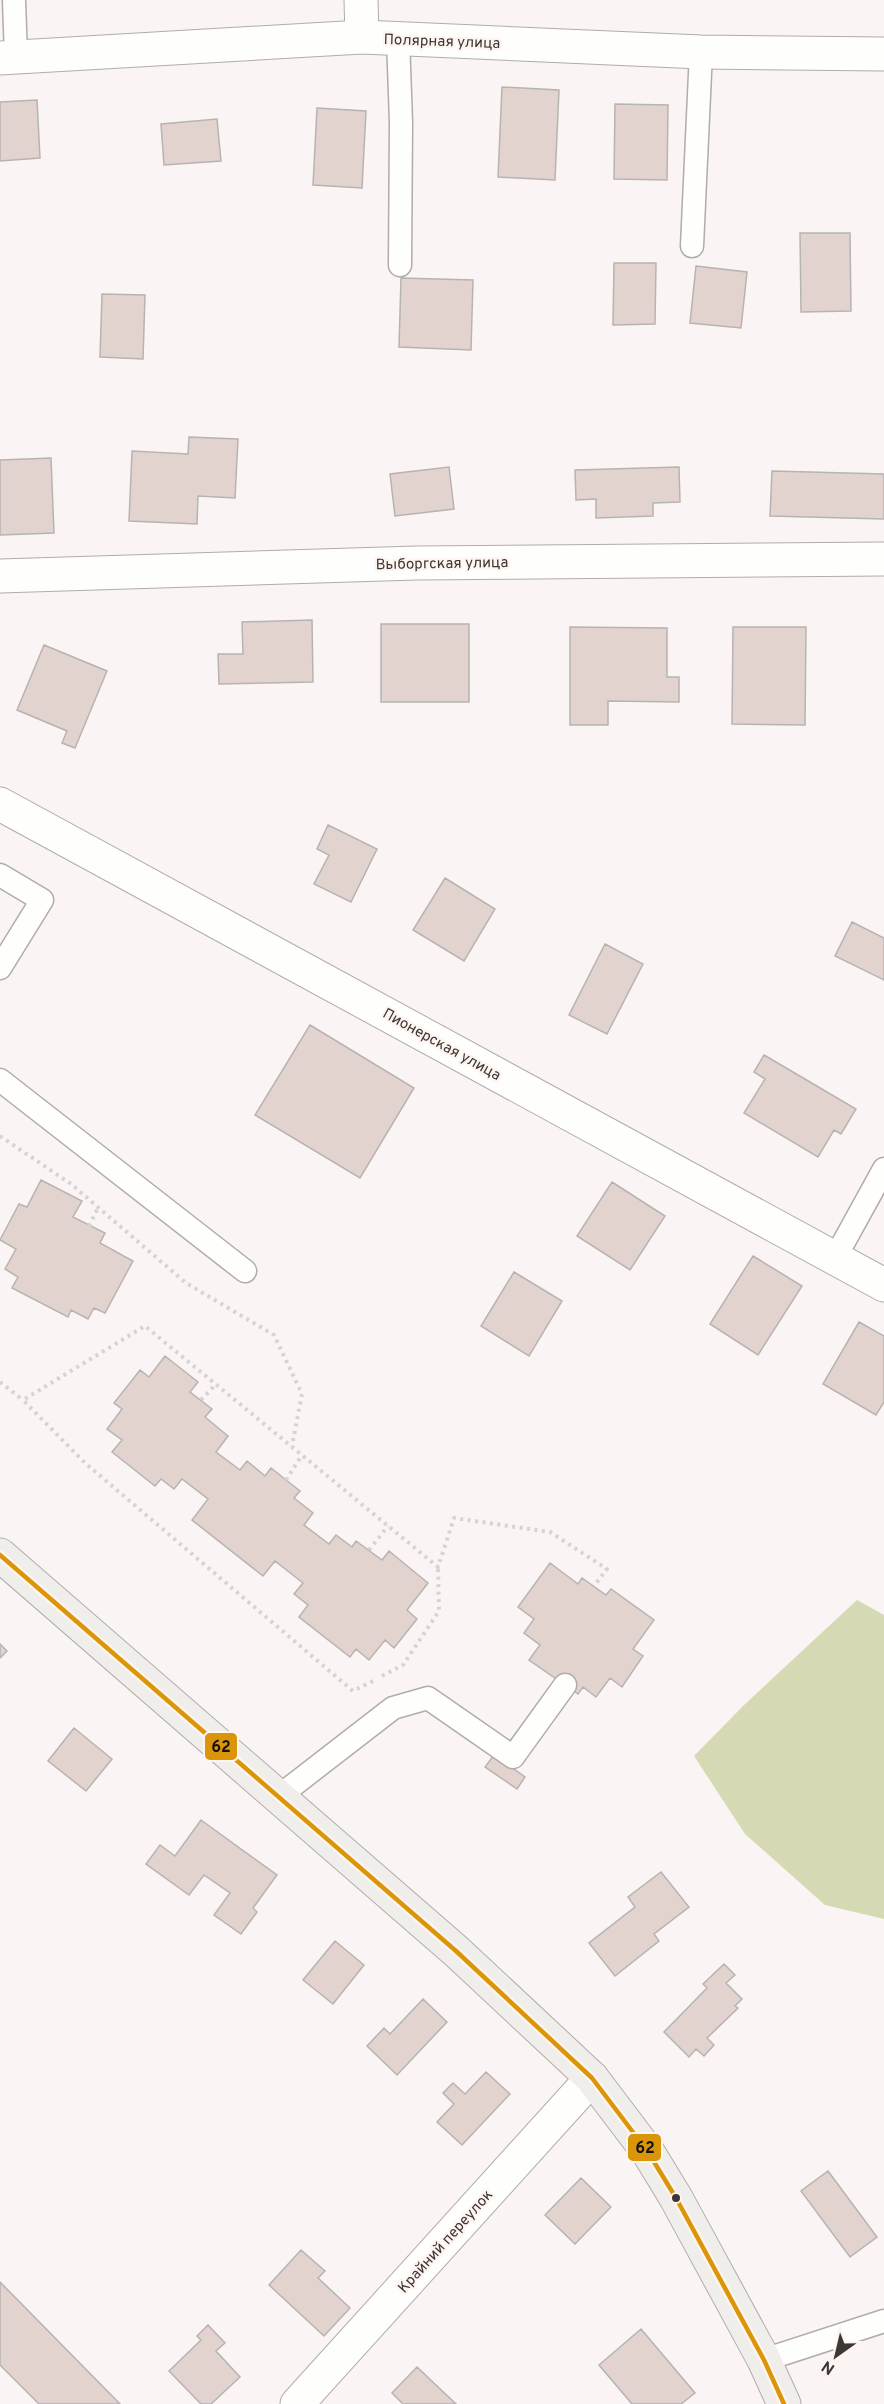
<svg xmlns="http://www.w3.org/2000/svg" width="884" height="2404" font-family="Overpass,sans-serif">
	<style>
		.forest { fill: #d5dab4 }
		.building { fill: #e2d3ce; stroke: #b7b3b2; stroke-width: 1.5 }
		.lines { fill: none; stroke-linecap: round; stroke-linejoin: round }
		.service-casing { stroke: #b0acaa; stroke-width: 25 }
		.minor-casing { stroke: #b0acaa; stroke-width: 35 }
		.secondary-casing { stroke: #b0acaa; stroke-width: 35 }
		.path { stroke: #d6d3d2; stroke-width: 4; stroke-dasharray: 3 4.5; stroke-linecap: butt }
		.service { stroke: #fefefd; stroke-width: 22 }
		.minor { stroke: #fefefd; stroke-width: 33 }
		.secondary { stroke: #f0eeeb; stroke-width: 33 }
		.bus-1-casing { stroke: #fef4f0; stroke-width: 9 }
		.bus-1 { stroke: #db9508; stroke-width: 4.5 }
		.bus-dot { fill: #3c3735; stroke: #fef4f0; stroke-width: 2 }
		.labels { text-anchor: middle; stroke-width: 4.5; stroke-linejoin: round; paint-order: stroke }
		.street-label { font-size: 15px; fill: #3c3735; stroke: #fef4f0 }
		.line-badge { stroke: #fef4f0; stroke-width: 2 }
		.pale-badge-label { font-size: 16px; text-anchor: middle; font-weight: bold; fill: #111 }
	</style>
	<rect width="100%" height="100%" fill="#faf5f4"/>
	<path class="forest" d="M857,1600l27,15v304l-59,-14 -80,-71 -51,-78 49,-50z"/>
	<path class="building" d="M502,87l57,3 -4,90 -57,-3z
		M37,100l3,58 -40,3v-59z
		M615,104l53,1 -1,75 -53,-1z
		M317,108l49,3 -4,77 -49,-3z
		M217,119l4,42 -57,4 -3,-41z
		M800,233h50l1,78 -50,1z
		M614,263h42l-1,61 -42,1z
		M696,266l51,6 -6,56 -51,-5z
		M401,278l72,2 -2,70 -72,-3z
		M102,294l43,1 -2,64 -43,-2z
		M189,437l49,2 -3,59 -37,-2 -1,28 -68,-3 3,-70 56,3z
		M51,458l3,75 -54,2v-75z
		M449,467l5,42 -59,7 -5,-42z
		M679,467l1,35 -27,1v13l-57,2v-19l-20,1 -1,-30z
		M772,471l112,3v45l-114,-3z
		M312,620l1,62 -94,2 -1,-30h25l-1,-32z
		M381,624h88v78h-88z
		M570,627l97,1v49h12v25l-71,-1v24h-38z
		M733,627h73l-1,98 -73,-1z
		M44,645l63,26 -32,77 -13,-5 5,-12 -50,-21z
		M328,825l49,24 -26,53 -37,-18 15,-29 -12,-6z
		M445,878l50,31 -31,52 -51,-31z
		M852,922l32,16v42l-49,-24z
		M605,944l38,20 -36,70 -38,-19z
		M310,1025l104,63 -54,90 -105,-63z
		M764,1055l92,54 -15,25 -7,-4 -16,27 -74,-44 21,-34 -11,-7z
		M41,1180l41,21 -9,16 32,16 -5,10 33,18 -28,52 -11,-5 -6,11 -17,-9 -3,7 -56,-29 6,-11 -13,-8 11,-20 -16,-9 19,-36 8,3z
		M612,1182l53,34 -35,54 -53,-34z
		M753,1256l49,30 -44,69 -48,-31z
		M514,1272l48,29 -33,55 -48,-30z
		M859,1322l25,14v66l-8,13 -53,-31z
		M165,1356l33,26 -8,10 22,17 -7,8 23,19 -12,16 24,18 7,-9 18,15 6,-8 29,23 -6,7 19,15 -9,12 25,19 7,-9 16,12 4,-6 26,19 7,-9 39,32 -21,27 10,9 -23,29 -9,-8 -16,20 -13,-11 -6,8 -51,-40 9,-12 -14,-11 9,-11 -28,-22 -12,15 -71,-56 16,-21 -26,-20 -8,10 -13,-10 -6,7 -43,-34 10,-12 -15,-11 15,-20 -8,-6 26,-33 9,7z
		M550,1563l28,21 4,-6 24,17 5,-6 43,31 -21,29 10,7 -21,31 -12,-9 -14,19 -13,-10 -5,7 -49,-34 11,-15 -16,-12 10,-14 -16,-12z
		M0,1644l7,7 -7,7z
		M74,1728l38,31 -26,32 -38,-30z
		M494,1755l31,22 -8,12 -32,-22z
		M201,1820l76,55 -24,33 4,4 -16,22 -27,-19 16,-22 -26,-18 -15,20 -43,-31 14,-19 15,11z
		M661,1872l28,35 -35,27 5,7 -44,35 -26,-33 46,-36 -7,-10z
		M335,1941l29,24 -31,39 -30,-24z
		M724,1964l11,11 -9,8 16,16 -7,7 3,2 -31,30 7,7 -10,11 -8,-7 -7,8 -25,-25 43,-44 -4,-4z
		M423,1999l24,23 -50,53 -30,-29 17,-18 6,6z
		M486,2072l24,22 -48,51 -25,-23 17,-18 -11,-11 10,-10 12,11z
		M828,2171l49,66 -27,20 -49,-66z
		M581,2178l30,29 -36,37 -30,-29z
		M301,2250l24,21 -7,7 32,30 -26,28 -55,-51z
		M0,2282l120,122h-81l-39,-39z
		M208,2325l17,18 -9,8 24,26 -29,27h-10l-32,-33 32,-31 -4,-4z
		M641,2329l54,64 -14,11h-49l-33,-39z
		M417,2367l39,37h-53l-11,-11z"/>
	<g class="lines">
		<defs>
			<path id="service" d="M14,0l2,57
				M398,39l3,83 -1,143
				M692,246l9,-194
				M0,875l42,25 -42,68
				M0,1080l245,191
				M835,1258l49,-89
				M278,1797l115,-89 35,-10 85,59 52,-72
				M764,2360l120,-39"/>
			<path id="minor" d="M361,0l1,37
				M0,58l362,-21 339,15 183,2
				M0,576l416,-13 468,-4
				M0,804l884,481
				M297,2404l295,-326"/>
			<path id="secondary" d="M0,1555l456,396 136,127 56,74 28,46 88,162 20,44"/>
		</defs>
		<use href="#service" class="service-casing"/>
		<use href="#minor" class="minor-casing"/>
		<use href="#secondary" class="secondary-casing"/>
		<path class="path" d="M0,1136l71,48 115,99 88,52 28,59 -10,52
			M89,1226l9,-18
			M0,1382l23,18
			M201,1400l15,-16
			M286,1480l16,-25
			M369,1550l19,-24
			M382,1676l21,-11 36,-54 -1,-44
			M373,1681l-20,10 -268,-228 -62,-63 122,-74 293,241 16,-49 96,14 57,37 -13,17"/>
		<use href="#service" class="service"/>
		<use href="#minor" class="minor"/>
		<use href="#secondary" class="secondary"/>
		<defs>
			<path id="bus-1" d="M0,1555l456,396 136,127 56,74 28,46 88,162 20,44"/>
		</defs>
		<use href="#bus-1" class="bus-1-casing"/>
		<use href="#bus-1" class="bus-1"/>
	</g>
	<circle class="bus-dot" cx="676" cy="2198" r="5"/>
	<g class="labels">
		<g class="street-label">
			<text transform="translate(442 41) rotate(2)" y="5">Полярная улица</text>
			<text transform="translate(442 563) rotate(-1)" y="5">Выборгская улица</text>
			<text transform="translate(442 1044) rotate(29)" y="5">Пионерская улица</text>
			<text transform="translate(445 2241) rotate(-48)" y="5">Крайний переулок</text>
		</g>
	</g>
	<g class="line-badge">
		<rect x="204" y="1732" width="34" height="29" rx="6" fill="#db9508"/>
		<rect x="627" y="2133" width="35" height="29" rx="6" fill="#db9508"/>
	</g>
	<g class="pale-badge-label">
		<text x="221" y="1752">62</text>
		<text x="645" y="2153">62</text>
	</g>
	<g transform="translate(836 2356) rotate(214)" stroke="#fef4f0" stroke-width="4.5" paint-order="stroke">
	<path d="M0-4.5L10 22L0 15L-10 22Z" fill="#3c3735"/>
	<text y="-9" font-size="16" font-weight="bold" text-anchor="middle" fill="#3c3735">N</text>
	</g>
</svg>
